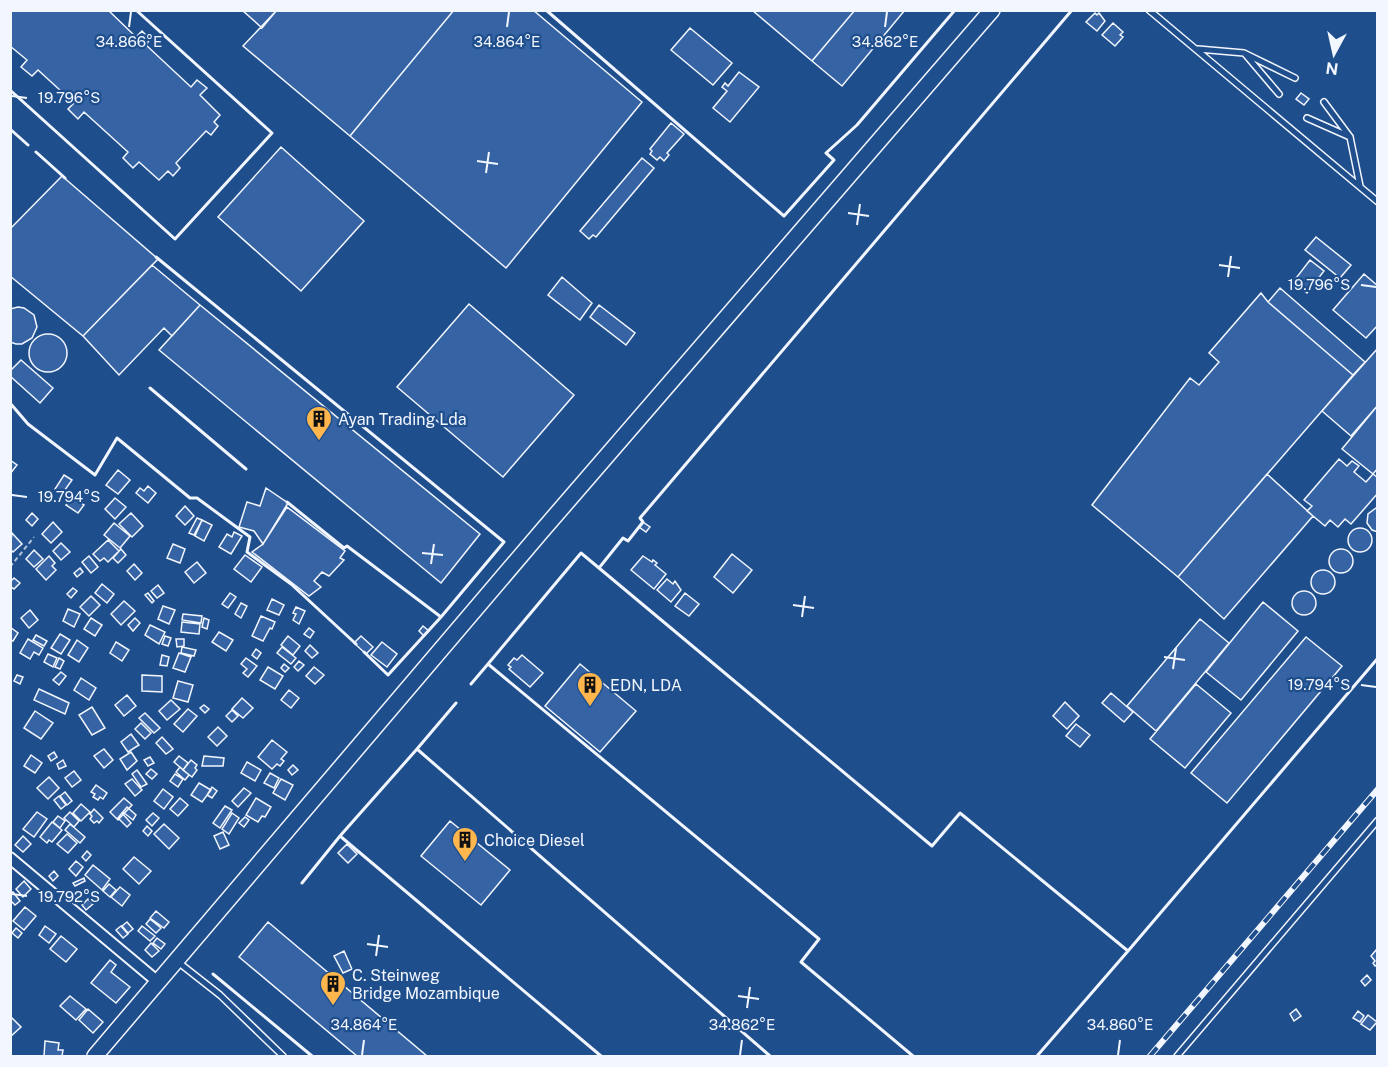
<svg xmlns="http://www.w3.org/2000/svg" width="1388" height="1067" font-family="'Public Sans',sans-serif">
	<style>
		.building { fill: #3563a3; stroke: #f2f6ff; stroke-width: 1.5 }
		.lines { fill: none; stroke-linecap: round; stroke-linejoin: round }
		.lane-casing { stroke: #f2f6ff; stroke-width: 8 }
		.street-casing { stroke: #f2f6ff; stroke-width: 14 }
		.secondary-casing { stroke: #f2f6ff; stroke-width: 18 }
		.path { stroke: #b3c4dc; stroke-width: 2; stroke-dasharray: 4.5 3; stroke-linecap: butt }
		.lane { stroke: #1f4e8c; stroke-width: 5 }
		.street { stroke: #1f4e8c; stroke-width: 10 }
		.secondary { stroke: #1f4e8c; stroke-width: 15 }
		.rail-casing { stroke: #f2f6ff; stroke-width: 6 }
		.rail { stroke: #1f4e8c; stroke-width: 4; stroke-dasharray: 11; stroke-linecap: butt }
		.wall { stroke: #f2f6ff; stroke-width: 3 }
		.ticks { fill: none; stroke: #f2f6ff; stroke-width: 2 }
		.labels { text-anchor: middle; stroke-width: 4.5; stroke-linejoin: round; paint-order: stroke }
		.poi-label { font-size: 16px; fill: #f2f6ff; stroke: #1f4e8c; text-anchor: start }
		.ticks-label { font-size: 15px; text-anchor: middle; fill: #f2f6ff; stroke: #1f4e8c; stroke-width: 4.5; stroke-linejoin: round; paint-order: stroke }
	</style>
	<rect width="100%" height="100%" fill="#1f4e8c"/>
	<path class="building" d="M10,10h98l28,27 6,-6 8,8 -4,6 45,42 6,-7 10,8 -7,7 20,20 -6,7 4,4 -7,9 -5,-4 -30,32 4,5 -7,8 -5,-5 -9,9 -20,-18 -6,6 -10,-10 5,-6 -44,-40 -6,7 -10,-10 6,-6 -36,-33 -6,6 -11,-9 6,-7 -17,-14z
		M242,10h35l-15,18z
		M277,10h177l-104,126 -107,-90z
		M454,10h79l109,92 -136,166 -156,-132z
		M752,10h103l-43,51z
		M855,10h50l-63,76 -30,-25z
		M1095,13l2,2 2,-2 6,8 -8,10 -11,-9z
		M1113,23l10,9 -3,3 3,2 -8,9 -13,-11z
		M690,28l42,35 -19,22 -42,-35z
		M739,72l20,15 -29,35 -17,-14 14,-17 -5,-4 3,-4 3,3z
		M1301,93l8,6 -5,6 -8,-6z
		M671,123l13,11 -17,19 2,2 -5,6 -4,-4 -3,3 -7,-6 2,-3 -2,-2z
		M281,147l83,74 -63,70 -83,-74z
		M642,158l12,10 -58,69 -3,-2 -4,4 -9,-8z
		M62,176l96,83 -75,77 -73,-60v-47z
		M1316,237l35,28 -11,13 -35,-28z
		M1310,260l14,11 -17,22 -14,-11z
		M152,265l48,40 -28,31 -8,-8 -45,47 -36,-39z
		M1364,274l14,12v39l-12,13 -33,-28z
		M562,277l30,26 -12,17 -32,-25z
		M1280,288l85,74 -12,13 -85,-73z
		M1261,293l7,9 85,73 -175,202 -86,-72 98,-127 9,7 20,-23 -10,-9z
		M469,304l105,91 -71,82 -106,-90z
		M200,305l280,229 -39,49 -282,-233z
		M599,305l36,28 -9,12 -36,-28z
		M18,307l6,1 10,7 3,12 -5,11 -10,6h-6l-6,-2v-33z
		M29 353a19 19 0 1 1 38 0a19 19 0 1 1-38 0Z
		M1378,348v57l-27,31 -29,-25z
		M21,360l32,28 -13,15 -30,-27v-5z
		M1378,405v63l-5,6 -31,-25z
		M1339,459l8,7 5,-5 7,5 -5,6 12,10 7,-8 5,4v15l-27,31 -6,-5 -7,8 -8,-7 -5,6 -18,-15 5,-5 -8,-6z
		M10,460l7,5 -7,9z
		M118,470l12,10 -12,14 -12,-9z
		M1267,474l46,42 -89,103 -46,-42z
		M64,475l8,5 -10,14 -7,-5z
		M148,486l8,7 -8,10 -12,-10 4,-5 4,3z
		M266,488l22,15 -25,41 -9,-13 -15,-4 8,-25 13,4z
		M47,490l6,5 -5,5 -5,-5z
		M72,497l12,8 -6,8 -12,-8z
		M115,498l11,9 -11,12 -10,-10z
		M185,506l9,10 -9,9 -9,-9z
		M287,507l58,44 -5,7 4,2 -15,16 -7,-4 -8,9 7,6 -12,9 -57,-44 11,-8z
		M1376,508h2v24l-6,-2 -5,-7 1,-9z
		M32,513l6,6 -6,7 -6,-6z
		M131,513l12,13 -11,11 -13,-13z
		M197,518l5,2 -8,15 -5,-2z
		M202,520l10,5 -8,16 -9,-5z
		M53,522l9,10 -11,11 -9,-9z
		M643,522l7,5 -4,5 -7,-5z
		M114,523l16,13 -10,12 -16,-13z
		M1348 540a12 12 0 1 1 24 0a12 12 0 1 1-24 0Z
		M234,532l8,4 -11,18 -12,-7 8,-13 5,3z
		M12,533l10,11 -9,8 -3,-3z
		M108,540l11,11 -11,11 -4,-4 -4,3 -7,-7z
		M61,543l9,9 -9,8 -8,-9z
		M173,544l12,5 -5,14 -13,-5z
		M121,549l5,6 -8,8 -5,-5z
		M1329 561a12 12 0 1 1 24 0a12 12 0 1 1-24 0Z
		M34,550l9,9 -9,8 -8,-8z
		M732,554l20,16 -19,23 -19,-16z
		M245,555l17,12 -11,15 -17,-13z
		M49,556l6,7 -3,3 4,4 -10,10 -10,-11z
		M89,556l9,11 -7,6 -9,-11z
		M643,556l9,6 1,-2 4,3 -2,2 11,9 -12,15 -23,-19z
		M197,562l9,11 -12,10 -9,-11z
		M134,564l8,9 -7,7 -8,-9z
		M80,568l3,4 -6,5 -3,-4z
		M1311 582a12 12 0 1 1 24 0a12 12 0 1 1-24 0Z
		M14,578l6,5 -6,6 -4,-3v-4z
		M667,579l6,5 2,-3 6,9 -10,12 -14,-12z
		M102,584l12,10 -7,9 -12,-10z
		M158,585l6,8 -7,5 -6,-7z
		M73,588l4,3 -6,7 -4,-4z
		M1292 603a12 12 0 1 1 24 0a12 12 0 1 1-24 0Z
		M148,593l6,8 -2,2 -7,-8z
		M230,593l6,4 -8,11 -6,-4z
		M685,593l14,11 -10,12 -14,-10z
		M91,596l9,9 -11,11 -9,-9z
		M272,599l12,6 -5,10 -12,-5z
		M124,601l11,10 -14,14 -10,-11z
		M1263,602l35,29 -57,69 -35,-28z
		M241,603l6,3 -6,12 -6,-4z
		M163,606l12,4 -6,14 -11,-5z
		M296,607l9,4 -6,13 -6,-4 3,-6 -3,-1z
		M68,609l12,5 -6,13 -11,-6z
		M30,610l8,10 -9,8 -8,-10z
		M183,614l19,2 -1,7 -19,-3z
		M261,616l14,6 -3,7 -2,-1 -7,13 -11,-5z
		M91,618l11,7 -7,11 -11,-7z
		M135,618l5,5 -7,8 -5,-6z
		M204,618l5,2 -2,9 -5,-2z
		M1200,619l29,24 -73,88 -29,-25z
		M182,622l18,2 -1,10 -18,-2z
		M150,625l15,7 -6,12 -14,-9z
		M423,626l6,5 -5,5 -5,-5z
		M10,627l8,6 -5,8 -3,-1z
		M309,628l5,4 -4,6 -6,-4z
		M219,632l14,8 -7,11 -14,-9z
		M60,634l10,6 -9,14 -10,-6z
		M36,635l11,6 -3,5 -11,-6z
		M165,636l6,2 -3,8 -6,-2z
		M288,636l12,10 -7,9 -12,-10z
		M361,636l12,11 -7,7 -12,-11z
		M1306,637l36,29 -115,137 -36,-30z
		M28,639l15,9 -4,7 -5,-3 -4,7 -10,-6z
		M176,639h8v7l-7,1z
		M77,640l11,8 -9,14 -11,-7z
		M116,642l13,8 -7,11 -12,-8z
		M382,642l15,12 -10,13 -16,-12z
		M310,645l8,8 -6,5 -7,-7z
		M182,647l14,3 -2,6 -13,-3z
		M282,647l14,11 -5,6 -14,-11z
		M256,649l5,4 -4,6 -5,-4z
		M179,653l12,4 -6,15 -12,-4z
		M48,654l9,4 -4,9 -9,-5z
		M162,655l7,2 -2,9 -7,-1z
		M522,655l21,18 -13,14 -21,-18 2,-2 -3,-2 6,-7 3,2z
		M59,658l5,3 -4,8 -5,-2z
		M246,658l11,8 -9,11 -5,-4 4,-4 -6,-5z
		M299,661l5,4 -6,6 -4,-4z
		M284,664l5,4 -4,4 -4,-4z
		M580,664l56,47 -36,41 -55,-46z
		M268,667l15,9 -8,13 -15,-9z
		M314,667l10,8 -9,9 -9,-8z
		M61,672l5,4 -7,9 -6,-5z
		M17,675l6,2 -3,7 -6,-3z
		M142,675l20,1v16l-20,-1z
		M81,678l15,10 -7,12 -15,-10z
		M178,681l15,4 -5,17 -15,-4z
		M1196,684l35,29 -46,55 -35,-29z
		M39,689l30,14 -4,11 -31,-14z
		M289,690l10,8 -8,10 -10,-8z
		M1111,693l22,19 -9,10 -22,-19z
		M127,695l9,11 -12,10 -9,-11z
		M242,698l11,10 -10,10 -11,-9z
		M171,700l9,9 -13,11 -8,-9z
		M1065,702l14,14 -12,13 -14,-13z
		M204,705l5,4 -4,4 -5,-5z
		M92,707l13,21 -13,7 -13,-20z
		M188,709l9,7 -14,16 -9,-8z
		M232,710l6,6 -6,6 -6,-6z
		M35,711l18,12 -12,16 -17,-11z
		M145,713l15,15 -6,5 -15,-15z
		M141,723l10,10 -6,6 -10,-10z
		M1076,724l14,11 -10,12 -14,-11z
		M218,727l9,9 -10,10 -9,-9z
		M131,734l8,11 -11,7 -7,-10z
		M162,737l11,12 -7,5 -10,-11z
		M272,740l15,12 -6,7 3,2 -4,5 -3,-2 -5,5 -14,-12z
		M104,749l9,11 -9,8 -10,-12z
		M54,752l3,5 -6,4 -3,-5z
		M131,752l6,9 -10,9 -7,-11z
		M31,755l11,8 -7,10 -11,-7z
		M179,756l9,7 -5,7 -9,-8z
		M204,756l20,2 -1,8h-21z
		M150,757l4,6 -6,3 -4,-6z
		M63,760l3,6 -7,3 -2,-5z
		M191,760l6,5 -2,3 2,2 -5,7 -9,-7z
		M247,762l14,8 -6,11 -14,-8z
		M293,765l5,5 -6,5 -4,-5z
		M180,767l9,8 -4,5 -9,-8z
		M151,769l6,5 -5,5 -6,-5z
		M137,770l10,14 -6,3 -9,-13z
		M74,771l7,9 -9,7 -7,-9z
		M270,773l9,5 -5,10 -10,-5z
		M175,774l8,5 -5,8 -8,-6z
		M49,777l10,11 -11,11 -11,-11z
		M132,779l10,11 -7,6 -10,-12z
		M281,779l12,6 -8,15 -12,-7z
		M199,783l12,7 -9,12 -11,-7z
		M96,785l11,8 -4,6 -3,-2 -2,3 -5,-3 2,-3 -4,-2z
		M212,787l5,4 -5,7 -5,-3z
		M244,788l7,5 -13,14 -6,-6z
		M163,789l10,8 -9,12 -10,-8z
		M65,792l7,9 -5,4 -7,-9z
		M59,796l7,9 -5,4 -7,-9z
		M124,798l8,7 -14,15 -8,-8z
		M180,798l8,7 -10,11 -8,-7z
		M256,798l15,9 -6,10 -3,-1 -4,6 -12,-7z
		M81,804l9,8 -9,9 -8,-8z
		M225,806l7,4 -12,18 -7,-5z
		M127,807l9,8 -3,5 -10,-8z
		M94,809l9,9 -4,5 -2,-2 -3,2 -4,-4 2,-3 -2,-2z
		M37,812l10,7 -13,18 -11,-8z
		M70,812l9,9 -5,6 -10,-9z
		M122,813l9,10 -4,4 -9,-9z
		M153,813l6,5 -7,8 -6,-6z
		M232,813l7,5 -10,16 -7,-5z
		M58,816l7,5 -5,7 -7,-6z
		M245,817l4,3 -5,7 -5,-4z
		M450,821l60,49 -29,35 -60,-49z
		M52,822l10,8 -10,12 -3,-2 -2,3 -7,-6z
		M70,824l15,13 -5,6 -15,-13z
		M164,824l15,14 -10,11 -15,-15z
		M147,826l5,5 -4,5 -5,-5z
		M223,832l6,13 -9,4 -6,-13z
		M67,834l10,9 -9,10 -11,-9z
		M23,836l8,8 -8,8 -8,-7z
		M347,844l10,10 -9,9 -10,-10z
		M87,851l4,4 -5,6 -4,-4z
		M134,857l17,14 -12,13 -16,-15z
		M76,861l7,6 -7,9 -7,-7z
		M93,865l17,14 -8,11 -17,-15z
		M54,871l4,5 -5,5 -4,-5z
		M84,878l1,3 -10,5 -2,-3z
		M24,881l7,8 -8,8 -7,-8z
		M109,884l7,6 -6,7 -7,-6z
		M120,887l10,8 -8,11 -11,-9z
		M13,892l7,9 -5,4 -5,-5v-6z
		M88,899l5,5 -7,6 -4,-5z
		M25,907l11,9 -12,14 -11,-9z
		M156,911l13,11 -5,6 -14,-10z
		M150,919l11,9 -5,5 -10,-9z
		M127,922l6,7 -5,4 -6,-7z
		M268,922l159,134h-70l-118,-99z
		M45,926l11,8 -7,9 -10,-8z
		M121,926l7,8 -5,4 -7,-8z
		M142,926l13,10 -5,5 -12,-10z
		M16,928l6,5 -4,5 -6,-5z
		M61,936l16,13 -11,13 -16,-13z
		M157,938l8,6 -4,5 -8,-6z
		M151,943l8,8 -7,6 -7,-7z
		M1377,949l1,15 -3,2 -2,-3 2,-2 -4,-5z
		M344,951l8,18 -9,4 -9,-17z
		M110,960l6,5 -5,7 19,15 -14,16 -25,-20z
		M1367,975l4,5 -6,6 -4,-5z
		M70,996l16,13 -10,11 -16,-14z
		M88,1009l15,13 -10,11 -14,-13z
		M1296,1009l5,7 -7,5 -4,-7z
		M1358,1011l6,5 -4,6 -7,-4z
		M1368,1015l9,7 -7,8 -9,-6z
		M10,1016l11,11 -11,10z
		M45,1041l14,2 -1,7h5l-1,6h-18z"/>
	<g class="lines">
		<defs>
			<path id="lane" d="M1149,10l229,192
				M1198,49l46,4 51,25
				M1245,54l34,40
				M1324,102l26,35 10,49
				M1307,118l43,19
				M178,962l42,33 63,61
				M1177,1056l201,-236"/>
			<path id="street" d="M10,858l148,124"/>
			<path id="secondary" d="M95,1056l446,-524 451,-522"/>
		</defs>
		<use href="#lane" class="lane-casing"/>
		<use href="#street" class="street-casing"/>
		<use href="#secondary" class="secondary-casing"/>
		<path class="path" d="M10,567l24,-30"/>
		<use href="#lane" class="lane"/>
		<use href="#street" class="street"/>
		<use href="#secondary" class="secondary"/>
		<defs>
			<path id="rail" d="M1150,1056l228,-267"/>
		</defs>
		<use href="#rail" class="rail-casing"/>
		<use href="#rail" class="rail"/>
		<path class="wall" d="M546,10l238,206 50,-56 -8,-7 31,-28 98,-115
			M10,90l165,149 97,-106 -136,-123
			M10,129l18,16
			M36,152l29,26
			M156,257l348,285 -63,75
			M150,388l96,81
			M10,403l18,21 67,51 22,-37 73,60h7l53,39 -3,15 44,32 65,60
			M287,502l57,46 3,-2 94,71 -53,58 -24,-23
			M599,568l24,-30 5,3 15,-19 -3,-4 432,-508
			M488,664l93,-111 351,293 28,-33 168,138 -91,105
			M471,684l17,-20 331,275 -18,23 112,94
			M417,749l39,-46
			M340,836l77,-87 353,307
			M302,883l38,-47 261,220
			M1128,951l250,-293
			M213,974l99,82"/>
	</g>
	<path class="ticks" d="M129,27l2,-15M507,27l2,-15M885,27l2,-15M12,96l15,2M477,161l21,3M486,173l3,-21M848,213l21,3M857,225l3,-21M1219,265l21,3M1228,277l3,-21M1361,285l15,2M12,495l15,2M422,553l21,2M431,564l3,-20M793,605l21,3M802,617l3,-21M1164,657l21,3M1173,669l3,-21M1361,685l15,2M12,894l15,2M367,944l21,3M376,956l3,-21M738,996l21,3M747,1008l3,-21M362,1055l2,-15M740,1055l2,-15M1118,1055l2,-15"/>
	<defs>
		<symbol id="building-pin" viewBox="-11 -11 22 30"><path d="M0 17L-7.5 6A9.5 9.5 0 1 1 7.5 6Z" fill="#ffb74d" stroke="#1f4e8c"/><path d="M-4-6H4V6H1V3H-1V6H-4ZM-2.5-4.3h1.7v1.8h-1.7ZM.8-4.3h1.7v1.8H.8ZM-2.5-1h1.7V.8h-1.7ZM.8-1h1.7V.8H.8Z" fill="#111"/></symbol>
	</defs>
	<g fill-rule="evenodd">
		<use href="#building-pin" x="304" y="404" width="30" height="40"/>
		<use href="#building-pin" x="575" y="670" width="30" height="40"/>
		<use href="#building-pin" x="450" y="825" width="30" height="40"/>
		<use href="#building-pin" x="318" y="969" width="30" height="40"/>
	</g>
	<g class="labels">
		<g class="poi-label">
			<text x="338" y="425">Ayan Trading Lda</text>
			<text x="610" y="691">EDN, LDA</text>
			<text x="484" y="846">Choice Diesel</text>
			<text x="352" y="981">C. Steinweg<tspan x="352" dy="18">Bridge Mozambique</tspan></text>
		</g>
	</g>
	<g class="ticks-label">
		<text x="129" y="47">34.866°E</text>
		<text x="507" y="47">34.864°E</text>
		<text x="885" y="47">34.862°E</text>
		<text x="69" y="103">19.796°S</text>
		<text x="1319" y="290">19.796°S</text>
		<text x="69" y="502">19.794°S</text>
		<text x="1319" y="690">19.794°S</text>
		<text x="69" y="902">19.792°S</text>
		<text x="364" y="1030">34.864°E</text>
		<text x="742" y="1030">34.862°E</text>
		<text x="1120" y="1030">34.860°E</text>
	</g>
	<rect width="1388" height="1067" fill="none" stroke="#f2f6ff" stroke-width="24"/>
	<g transform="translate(1334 54) rotate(188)" stroke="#1f4e8c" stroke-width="4.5" paint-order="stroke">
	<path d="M0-4.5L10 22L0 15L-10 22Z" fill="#f2f6ff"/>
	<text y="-9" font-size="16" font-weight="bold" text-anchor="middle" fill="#f2f6ff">N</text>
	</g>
</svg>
